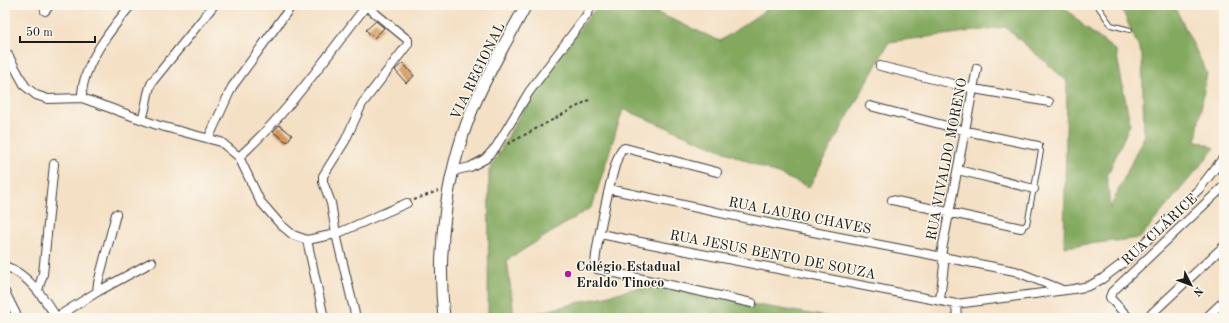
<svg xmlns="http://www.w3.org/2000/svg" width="1229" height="323" font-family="'Old Standard TT',serif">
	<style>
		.forest { fill: #83a95e; stroke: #50623d }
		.building { fill: #d2985a }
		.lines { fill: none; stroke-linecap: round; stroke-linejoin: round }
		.service-casing { stroke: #3c3935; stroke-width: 6 }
		.minor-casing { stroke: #3c3935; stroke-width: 10 }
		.secondary-casing { stroke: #3c3935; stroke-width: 13 }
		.path { stroke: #3c3935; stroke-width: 2; stroke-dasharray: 3 3; stroke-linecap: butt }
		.service { stroke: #fff; stroke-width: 4 }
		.minor { stroke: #fff; stroke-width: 8 }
		.secondary { stroke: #fff; stroke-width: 11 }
		.poi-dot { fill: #b5179e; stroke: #fbf7ec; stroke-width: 1.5 }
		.labels { text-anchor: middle; stroke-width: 3; stroke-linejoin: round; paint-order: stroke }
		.street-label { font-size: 14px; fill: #1c1c1c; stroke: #fbf7ec }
		.poi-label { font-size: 14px; font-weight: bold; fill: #1c1c1c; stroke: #fbf7ec; text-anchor: start }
	</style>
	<rect width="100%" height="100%" fill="#fbf7ec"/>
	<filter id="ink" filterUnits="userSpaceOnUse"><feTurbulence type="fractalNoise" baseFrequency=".025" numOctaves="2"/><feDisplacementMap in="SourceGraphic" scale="8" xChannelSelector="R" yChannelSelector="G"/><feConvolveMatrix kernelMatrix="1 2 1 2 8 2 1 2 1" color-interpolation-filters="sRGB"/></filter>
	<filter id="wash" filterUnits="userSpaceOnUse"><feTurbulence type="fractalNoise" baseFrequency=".012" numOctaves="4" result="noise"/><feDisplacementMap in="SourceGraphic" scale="16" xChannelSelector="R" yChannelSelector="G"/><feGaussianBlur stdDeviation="0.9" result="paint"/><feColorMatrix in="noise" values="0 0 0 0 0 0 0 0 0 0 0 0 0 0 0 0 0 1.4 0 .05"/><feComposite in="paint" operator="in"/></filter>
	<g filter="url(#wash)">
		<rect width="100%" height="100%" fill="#f4e0c5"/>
		<path class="forest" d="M599,5h41l80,36 53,-36h289l24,23 30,23 14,73 -23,52 3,32 34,-72 -2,-81 -22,-50h54l33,68 -11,67 19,8 -75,90 -76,9 3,-166 -62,-54 -116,15 -80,145 -186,-78 -31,98 -85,53 7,54 -14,4h-12l1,-147 55,-100z
			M653,284l99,20 82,14h-317z"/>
		<g id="blocks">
			<path class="building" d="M376,21l8,7 -10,10 -8,-8z
				M403,63l11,13 -8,7 -11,-13z
				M279,125l13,10 -5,7 -14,-10z"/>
		</g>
	</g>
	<g filter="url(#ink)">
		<use href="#blocks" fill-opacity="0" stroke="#3c3935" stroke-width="1"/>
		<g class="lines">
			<defs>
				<path id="service" d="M1097,5l14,20 19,5
					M1021,228l6,-4 14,-73 -3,-5"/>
				<path id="minor" d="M45,11l5,-6
					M5,53l3,2 17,31 11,9 12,4 34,-1 75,27 64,17 18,15 21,44 20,23 13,11 14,5 29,-6 71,-31
					M880,66l94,23 75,13
					M82,98c-1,-32 30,-70 49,-93
					M870,106l96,25 72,15
					M142,119c5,-12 4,-25 10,-37l62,-77
					M209,137l23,-50 60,-82
					M239,157c50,-45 87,-100 128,-152
					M958,170l76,19
					M453,171l17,-4 15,-8 11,-12 33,-55 57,-76 6,-11
					M717,172l-92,-24 -3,1c-9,11 -27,102 -27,118l2,2 155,34
					M609,189l168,36 238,46 45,18
					M892,200l129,28
					M600,234l356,70 118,-15 15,-3 13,-7 25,-19 72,-71 25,-32
					M307,240l17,78
					M941,255l36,-187
					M5,266c24,9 38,31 52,52
					M38,290l5,-16 11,-110
					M5,292l13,26
					M97,292l1,-9 18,-69
					M940,300l4,-35 -3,-10
					M956,304l1,14
					M57,317l40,-25 55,-30
					M356,318l-20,-84 -5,-31 -8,-21v-6l22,-35 17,-37 46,-60v-4l-43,-35
					M1129,318l-18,-19 -1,-2 2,-5 112,-106
					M1147,318l77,-72
					M1206,318l18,-17"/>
				<path id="secondary" d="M444,318c-8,-74 3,-154 34,-222 14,-31 32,-61 48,-91"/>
			</defs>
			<use href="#service" class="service-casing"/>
			<use href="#minor" class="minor-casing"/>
			<use href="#secondary" class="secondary-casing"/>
			<path class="path" d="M508,144l81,-44
				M414,200l24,-9"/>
			<use href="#service" class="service"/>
			<use href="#minor" class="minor"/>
			<use href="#secondary" class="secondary"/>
		</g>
	</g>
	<circle class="poi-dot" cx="568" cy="274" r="4"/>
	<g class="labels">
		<g class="street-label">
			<text transform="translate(477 71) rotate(-64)" y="5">VIA REGIONAL</text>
			<text transform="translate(946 159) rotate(-79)" y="5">RUA VIVALDO MORENO</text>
			<text transform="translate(800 215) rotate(11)" y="5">RUA LAURO CHAVES</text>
			<text transform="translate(1159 229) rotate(-43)" y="5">RUA CLÁRICE</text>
			<text transform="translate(773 254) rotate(11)" y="5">RUA JESUS BENTO DE SOUZA</text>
		</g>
		<g class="poi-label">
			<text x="576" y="271">Colégio Estadual<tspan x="576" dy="16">Eraldo Tinoco</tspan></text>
		</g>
	</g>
	<rect width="1229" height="323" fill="none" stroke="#fbf7ec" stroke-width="20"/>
	<g transform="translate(1191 285) rotate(132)" stroke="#fbf7ec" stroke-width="3" paint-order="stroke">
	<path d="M0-3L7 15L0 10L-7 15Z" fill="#1c1c1c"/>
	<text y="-6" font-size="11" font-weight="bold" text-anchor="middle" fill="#1c1c1c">N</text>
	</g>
	<path d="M20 36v6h75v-6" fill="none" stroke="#1c1c1c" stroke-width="2"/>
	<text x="26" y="36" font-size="12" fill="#1c1c1c" stroke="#fbf7ec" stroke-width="3" paint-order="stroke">50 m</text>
</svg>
